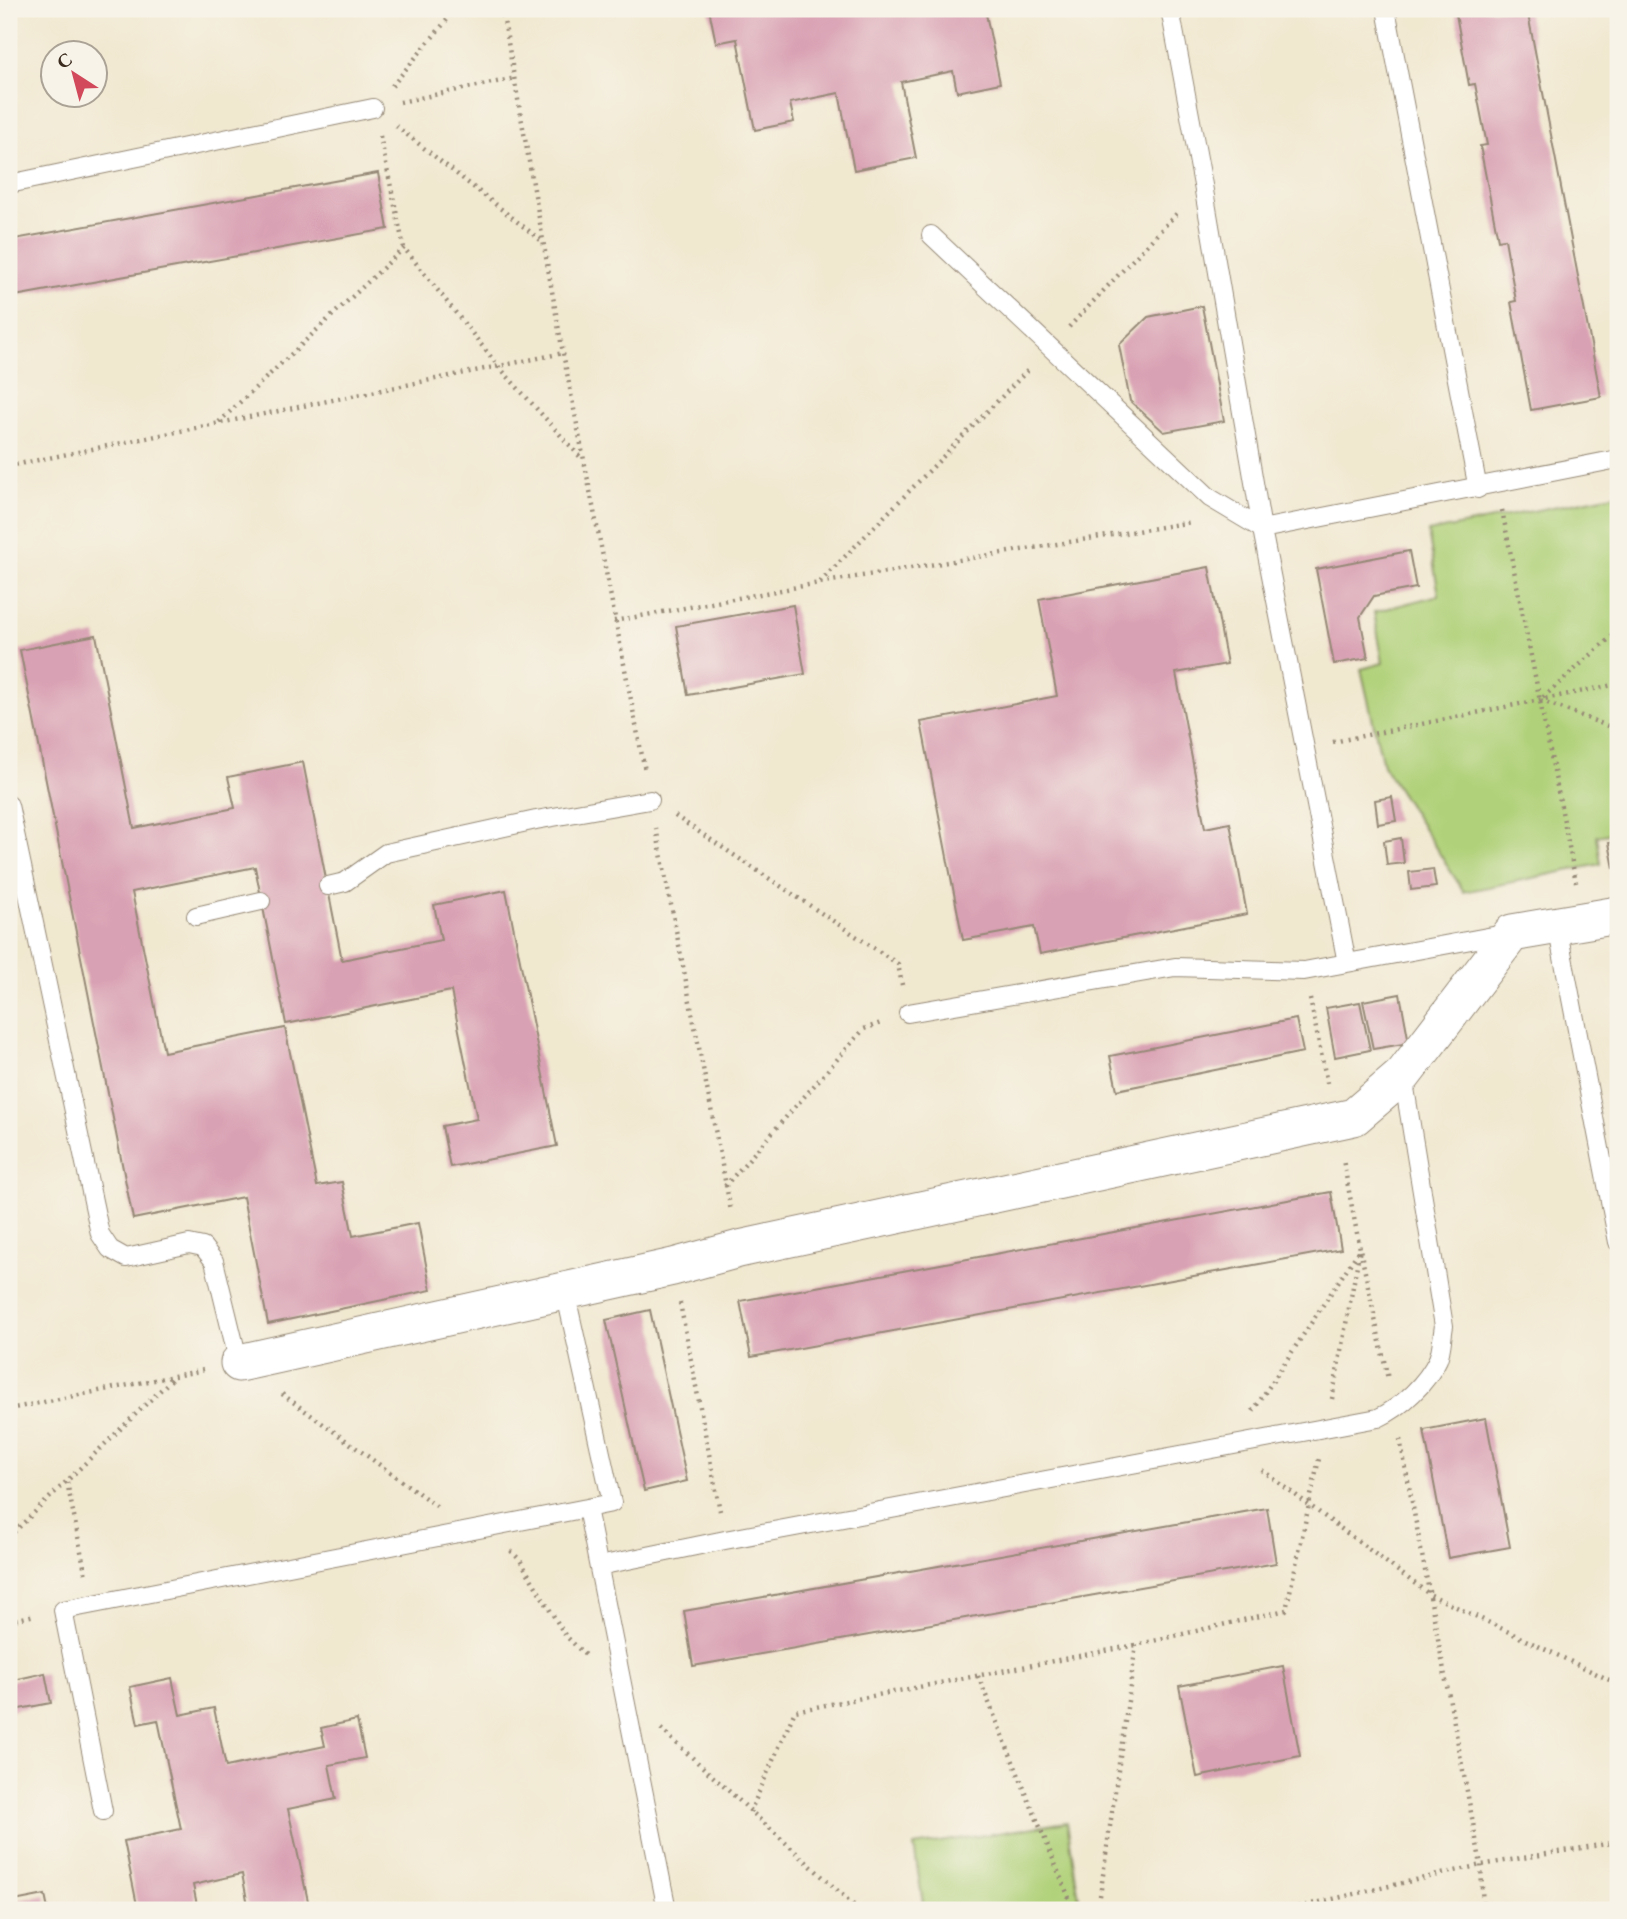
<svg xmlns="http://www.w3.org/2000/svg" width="1627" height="1919" font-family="'EB Garamond',serif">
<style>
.green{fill:#b0d179;stroke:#767e4c;stroke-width:2}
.building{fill:#d9a1b4}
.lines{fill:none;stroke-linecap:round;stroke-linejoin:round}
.lane-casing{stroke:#968977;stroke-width:20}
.street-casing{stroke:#968977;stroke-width:39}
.path{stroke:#968977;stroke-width:4.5;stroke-dasharray:2 5;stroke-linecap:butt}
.lane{stroke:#fff;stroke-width:18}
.street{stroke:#fff;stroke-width:37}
</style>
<rect width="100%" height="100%" fill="#f7f3e8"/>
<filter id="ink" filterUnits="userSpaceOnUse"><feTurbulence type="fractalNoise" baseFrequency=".0143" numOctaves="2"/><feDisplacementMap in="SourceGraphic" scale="14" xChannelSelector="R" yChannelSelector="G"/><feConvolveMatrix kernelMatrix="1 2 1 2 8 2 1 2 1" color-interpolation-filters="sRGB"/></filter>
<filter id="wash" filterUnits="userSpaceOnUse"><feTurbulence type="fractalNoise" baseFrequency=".00686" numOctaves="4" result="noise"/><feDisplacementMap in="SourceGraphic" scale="28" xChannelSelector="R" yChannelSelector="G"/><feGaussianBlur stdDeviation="1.57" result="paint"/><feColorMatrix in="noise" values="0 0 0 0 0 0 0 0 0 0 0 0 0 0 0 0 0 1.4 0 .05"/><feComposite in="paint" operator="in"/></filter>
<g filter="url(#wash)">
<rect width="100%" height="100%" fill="#f1e8d0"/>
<path class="green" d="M1618,494V832L1597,836L1601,864L1464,892L1383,765L1361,669L1383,663L1374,612L1439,595L1428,532Z
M1067,1822L1081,1910H924L914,1846Z"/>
<g id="blocks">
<path class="building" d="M709,9H985L1000,83L957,92L953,71L901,82L916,158L854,170L839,93L790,103L794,122L755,130L737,39L716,43Z
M1455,9H1527L1601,397L1531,410L1511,302L1516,301L1505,239L1498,240L1480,146L1487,145L1475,84L1469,85Z
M378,173L388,229L9,297V240Z
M1202,306L1224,421L1164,432L1130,401L1119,345L1148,317Z
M1409,551L1416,588L1374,596L1360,617L1368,658L1334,664L1316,569Z
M1209,567L1227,664L1176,673L1205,828L1230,823L1247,914L1040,954L1034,927L963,940L921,722L1057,696L1039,599Z
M793,605L805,674L688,695L676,626Z
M96,635L134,828L235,808L228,777L303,762L342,960L441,940L434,905L506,890L557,1146L450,1167L442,1126L477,1119L451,991L286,1024L255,867L132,892L164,1052L285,1028L317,1186L342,1182L353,1236L418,1223L431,1290L268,1324L243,1197L133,1219L20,650Z
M1392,797L1396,821L1378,824L1375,800Z
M1401,838L1404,863L1387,865L1384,841Z
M1618,841V867L1614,868L1609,843Z
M1433,869L1436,887L1411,890L1409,872Z
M1400,994L1409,1043L1373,1049L1363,1001Z
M1360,1002L1370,1050L1335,1057L1326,1008Z
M1296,1019L1303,1052L1117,1090L1110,1056Z
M1331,1192L1341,1249L751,1357L740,1301Z
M650,1310L687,1481L644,1491L606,1320Z
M1486,1418L1510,1547L1448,1558L1424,1430Z
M1267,1508L1276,1563L693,1666L684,1611Z
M1283,1666L1300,1756L1197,1777L1179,1686Z
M45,1673L51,1703L9,1711V1681Z
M172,1678L180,1715L214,1708L226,1767L325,1746L321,1728L357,1720L365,1758L329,1765L336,1799L288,1809L310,1910H249L242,1874L193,1885L198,1910H138L124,1841L181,1829L158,1720L138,1724L130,1687Z
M45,1895L48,1910H9V1902Z"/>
</g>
</g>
<g filter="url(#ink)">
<use href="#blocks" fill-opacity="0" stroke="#968977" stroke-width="2"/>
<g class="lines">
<defs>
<path id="lane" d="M1170,9L1203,185L1262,529L1618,459
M1386,9L1478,489
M9,184L373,108
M931,235L1210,498L1262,529L1347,963
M9,805L100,1234L110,1249L126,1258L189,1244L203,1247L214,1261L239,1363
M328,886L345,882L386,853L536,820L650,800
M196,916L261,901
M1557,926L1618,1242
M908,1013L1175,967L1304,971L1509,933
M565,1291L612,1503L587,1508
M599,1566L725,1540L1378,1418C1402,1407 1427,1383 1438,1359C1442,1349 1442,1336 1444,1326L1403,1076
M103,1811L63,1610L587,1508L667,1910"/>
<path id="street" d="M239,1363L673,1267L739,1249L1354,1117L1403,1075L1512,933L1618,915"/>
</defs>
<use href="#lane" class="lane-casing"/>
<use href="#street" class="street-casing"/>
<path class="path" d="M502,9L563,353L645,771
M392,86L456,9
M400,102L516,78
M396,126L543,242
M380,136L404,248L499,367L582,459
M1069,327L1179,211
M219,422L404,248
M9,466L563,353
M1502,510L1576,882
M820,582L1029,369
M614,621L819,583L1192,522
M1618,631L1540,700L1618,730
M1333,742L1618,684
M675,816L898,964L902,985
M656,828L731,1211
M1310,999L1327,1083
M725,1186L864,1029L881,1023
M680,1303L720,1511
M282,1394L439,1508
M1332,1399L1360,1249L1343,1160
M9,1409L204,1370
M1253,1411L1360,1249L1388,1379
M1400,1439L1481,1865L1483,1910
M1262,1470L1429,1594L1618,1684
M67,1482L86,1576
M9,1537L174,1377
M511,1551L520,1560L565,1635L585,1655
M9,1621L35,1615
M978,1676L1074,1910
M661,1729L859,1910
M750,1812L795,1711L1136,1645
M1098,1910L1136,1645L1286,1610L1319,1459
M1285,1910L1481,1865L1618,1842"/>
<use href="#lane" class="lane"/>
<use href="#street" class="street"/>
</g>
</g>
<rect width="1627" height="1919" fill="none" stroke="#f7f3e8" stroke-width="35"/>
<g transform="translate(74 74) rotate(324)"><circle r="33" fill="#f7f3e8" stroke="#aca397" stroke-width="2"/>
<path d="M0-5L12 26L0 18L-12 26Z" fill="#d1495b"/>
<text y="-10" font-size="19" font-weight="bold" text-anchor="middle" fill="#3b2a1e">С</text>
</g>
</svg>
